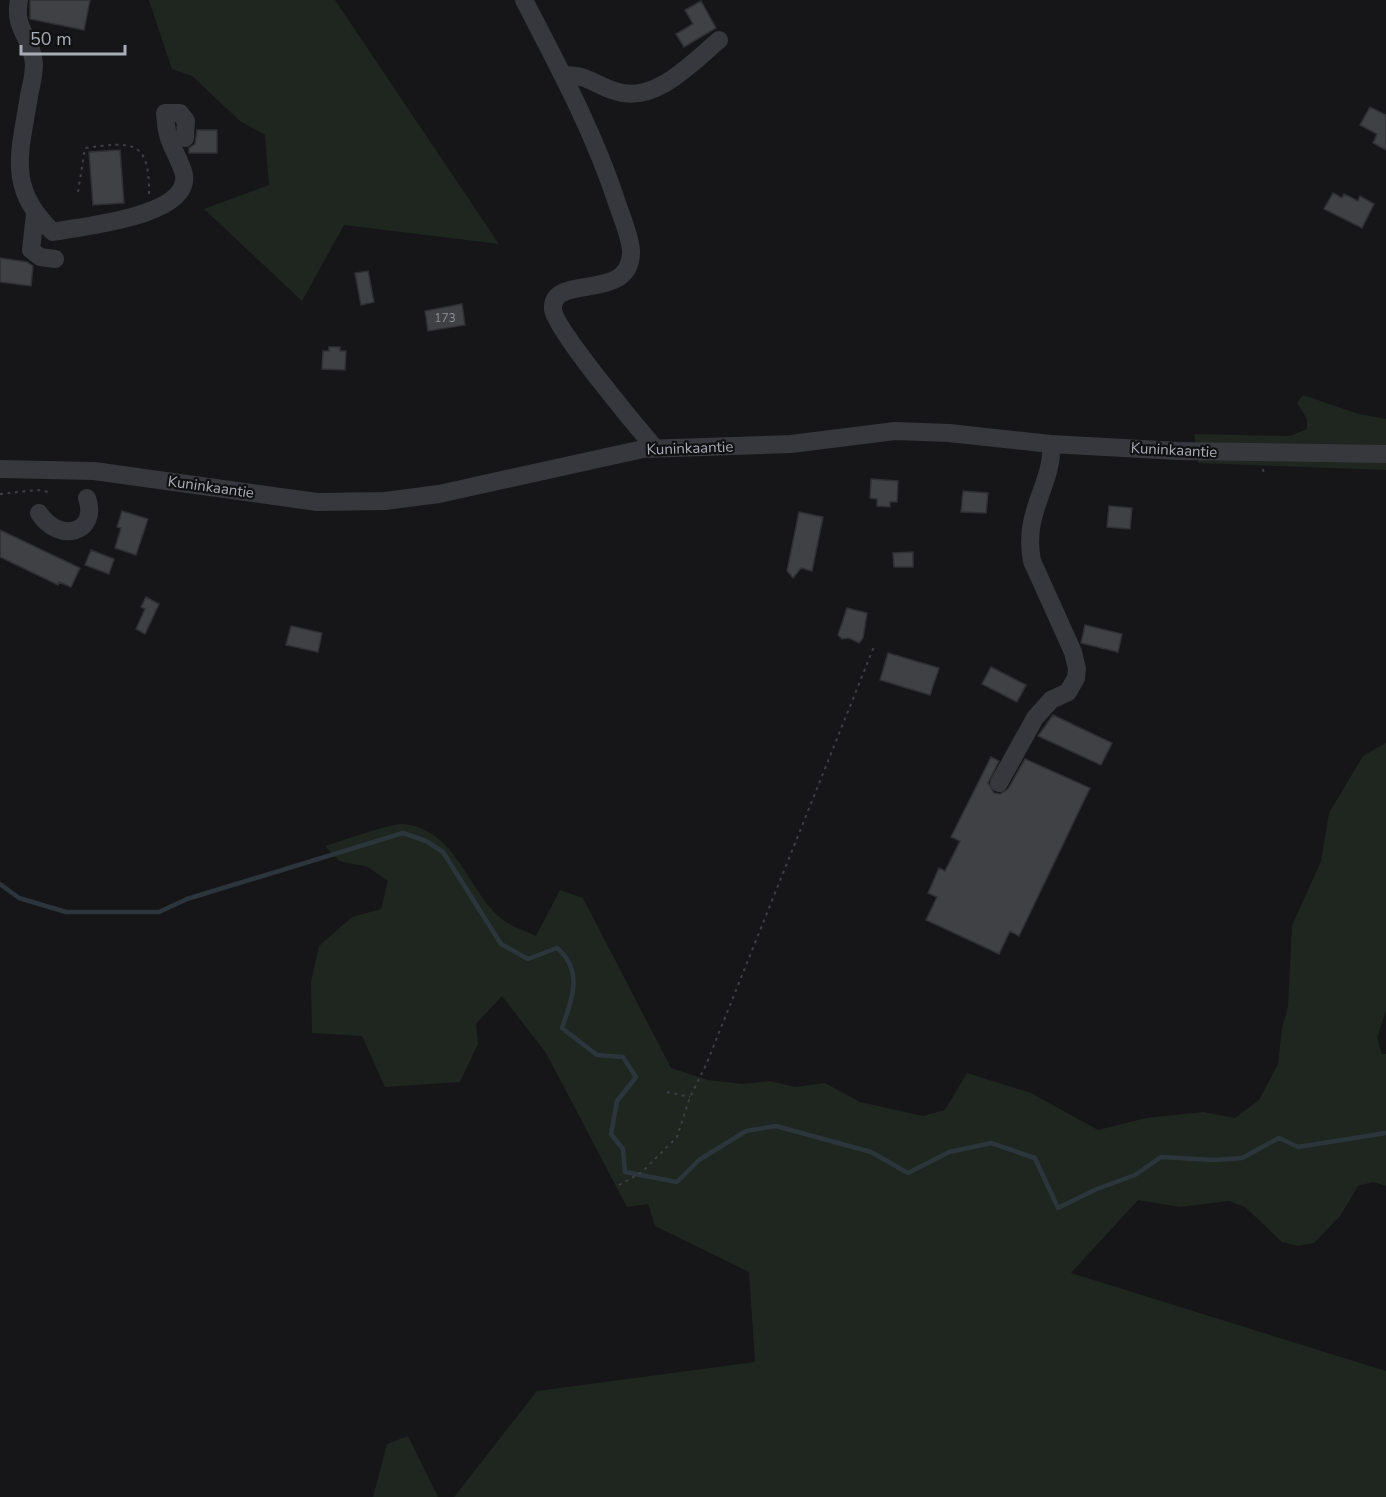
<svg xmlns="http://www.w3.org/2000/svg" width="1386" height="1497" font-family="'Nunito Sans',sans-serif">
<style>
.green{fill:#1e261f}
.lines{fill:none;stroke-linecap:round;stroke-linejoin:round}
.stream{stroke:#2c353c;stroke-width:4.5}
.building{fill:#404145;stroke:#303034;stroke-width:1.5}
.path{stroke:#3d3f44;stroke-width:2;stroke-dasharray:3 4.5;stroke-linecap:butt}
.minor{stroke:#37383d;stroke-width:18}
.labels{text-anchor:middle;stroke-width:4.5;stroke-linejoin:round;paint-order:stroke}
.number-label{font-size:12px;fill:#8e929b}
.street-label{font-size:15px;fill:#a8adb8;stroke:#111113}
</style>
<rect width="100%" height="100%" fill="#161618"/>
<path class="green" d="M149,0H335L499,244L344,225L302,301L204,209L269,185L265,135L240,121L192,76L172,69Z
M1303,395L1359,414L1386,419V470L1198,463L1194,434L1290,436L1307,429V419L1297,403Z
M1386,743V1010L1377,1038L1382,1054H1386V1186L1373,1182L1358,1186L1340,1216L1314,1243L1298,1246L1282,1242L1245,1207L1229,1201L1179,1207L1138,1200L1071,1273L1386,1371V1497H454L537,1391L755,1362L749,1272L655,1226L648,1204L627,1207L546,1053L502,996L476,1024L478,1044L460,1082L385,1087L362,1036L312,1033L311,982L319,946L352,917L381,909L388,881L368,867L339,861L325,846C340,842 394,822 405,824C461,833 467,895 506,922C515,928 526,931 536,936L560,890L583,898L671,1068L708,1080L743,1084L770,1081L795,1087L825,1083L860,1102L923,1116L945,1110L967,1073L1031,1093L1098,1130L1146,1118L1203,1112L1235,1118L1259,1100L1278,1064L1282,1028L1288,1007L1292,926L1321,861L1329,813L1363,756Z
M408,1436L438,1497H373L387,1444Z"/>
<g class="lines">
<path class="stream" d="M0,884L19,898L66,912H159L187,899L403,833L426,841L443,852L501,944L528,959L557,948C584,971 572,998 562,1028L597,1055L623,1057L636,1077L617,1101L611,1134L623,1149L625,1172L677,1182L699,1160L746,1131L776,1126L871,1152L908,1173L949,1152L991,1143L1035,1158L1058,1208L1097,1189L1135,1175L1161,1157L1214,1160L1242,1158L1279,1138L1298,1147L1386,1133"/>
</g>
<path class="building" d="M30,0H90L84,30L30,19Z
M701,1L716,28L684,47L676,34L693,24L685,10Z
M1370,107L1386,115V150L1373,143L1377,134L1360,125Z
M197,130H217V153H189V148L195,144Z
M120,150L124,203L93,205L89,152Z
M1333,193L1342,198L1344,194L1358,201L1360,196L1374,204L1362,228L1324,209Z
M0,258L27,262L33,266L31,286L0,282Z
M368,271L374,302L361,305L355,273Z
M462,304L465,325L428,331L425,311Z
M329,347H340V351H346L345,370L322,369L323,351H329Z
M871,479L898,481L897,502H890V507L877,506V499L870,498Z
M963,491L988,493L986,513L961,512Z
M1109,506L1132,508L1130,529L1107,527Z
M122,511L148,519L136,555L115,548L121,528L117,527Z
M799,512L823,517L812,571L801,568L793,578L787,571Z
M0,530L80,568L71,587L59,582L58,585L0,557Z
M91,550L114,559L109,574L85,565Z
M913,552V567H894L893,553Z
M146,597L159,604L145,634L136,629L145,609L141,607Z
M847,608L867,613L863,638L859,643L849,638L842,639L838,635Z
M1085,625L1122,634L1118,652L1081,643Z
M291,626L322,633L318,652L286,645Z
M888,653L939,668L930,695L880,680Z
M991,667L1026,685L1017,702L982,684Z
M1053,715L1112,743L1101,765L1038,736Z
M991,757L999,761L988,783L994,793L1000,794L1008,789L1025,759L1090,788L1019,936L1010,931L999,954L926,920L937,897L928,893L939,868L945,871L960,841L951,837Z"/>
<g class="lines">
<path class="path" d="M78,192L85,148C131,142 150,138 149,195
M1263,469L1264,476
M0,494L37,490L50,492
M667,1092L690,1097
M619,1185L642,1172L677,1137L690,1097L706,1065L875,644"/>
<path class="minor" d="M19,0C13,30 32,36 34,64C34,75 31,86 29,96C20,154 6,187 53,232C81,226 190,217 184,175C182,164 174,152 170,141C166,133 166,122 165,113H180L186,121L185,138
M524,0C558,66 594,132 617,203C622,218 630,235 631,251C632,304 551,272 553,309C554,328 637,427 655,448
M563,75C588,75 593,84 615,91C654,105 692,63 719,40
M35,214L31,250L40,257L55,259
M0,469L94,471L317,502L385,501L439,494L643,449L791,444L895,431L949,433L1051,444L1178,451L1386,454
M39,513C59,544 99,533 87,498
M999,783L1035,718L1051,700L1068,692L1076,678L1077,669L1073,652L1032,561C1022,511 1054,484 1051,444"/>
</g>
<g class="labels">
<g class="number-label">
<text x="445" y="322">173</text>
</g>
<g class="street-label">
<text transform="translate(690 448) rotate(-2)" y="5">Kuninkaantie</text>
<text transform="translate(1174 450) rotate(3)" y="5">Kuninkaantie</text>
<text transform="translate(211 487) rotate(8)" y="5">Kuninkaantie</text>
</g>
</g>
<path d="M21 45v9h104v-9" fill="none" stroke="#a8adb8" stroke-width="3"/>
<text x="30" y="45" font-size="18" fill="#a8adb8" stroke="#111113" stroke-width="4.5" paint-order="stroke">50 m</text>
</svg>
